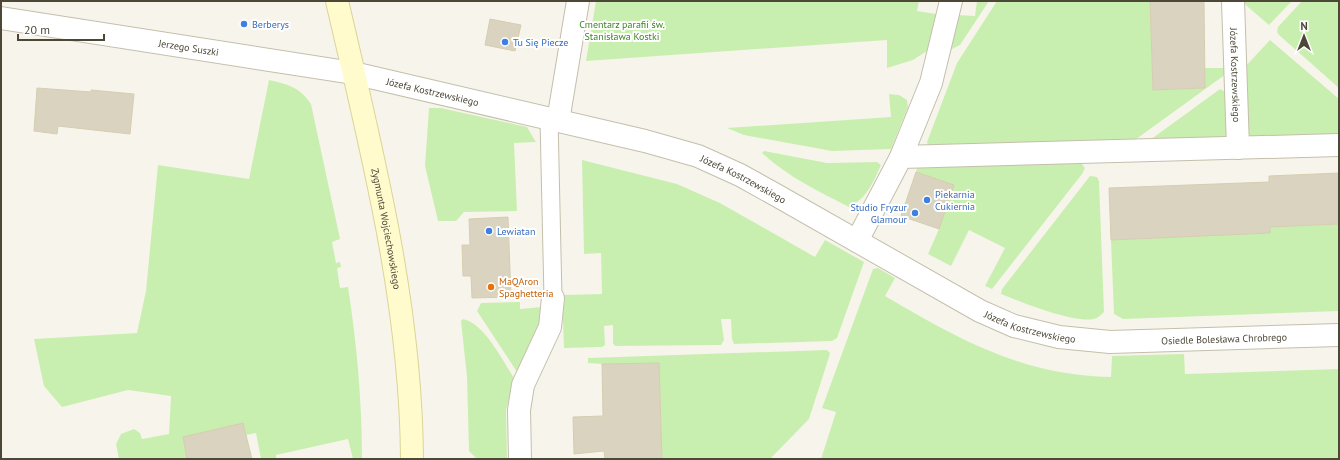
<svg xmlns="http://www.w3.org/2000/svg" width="1340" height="460" font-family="'PT Sans',sans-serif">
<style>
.green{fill:#c9efb0}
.building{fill:#dad3bf;stroke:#d6cdb1}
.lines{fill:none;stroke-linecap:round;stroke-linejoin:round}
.lane-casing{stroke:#c4bfac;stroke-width:19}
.street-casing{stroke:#c4bfac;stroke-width:24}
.secondary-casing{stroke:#dbd496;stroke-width:24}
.lane{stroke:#fff;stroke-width:17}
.street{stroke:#fff;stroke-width:22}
.secondary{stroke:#fffbcd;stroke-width:22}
.shop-dot{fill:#3f7fe0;stroke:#fff;stroke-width:1.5}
.food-dot{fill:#e8710a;stroke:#fff;stroke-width:1.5}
.labels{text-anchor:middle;stroke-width:4;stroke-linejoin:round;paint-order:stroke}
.shop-label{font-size:10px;fill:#366cbe;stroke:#fff;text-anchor:start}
.park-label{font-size:10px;fill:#398623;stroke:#fff}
.street-label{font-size:10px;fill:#4c4737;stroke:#fff}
.food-label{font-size:10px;fill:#c56008;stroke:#fff;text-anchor:start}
</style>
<rect width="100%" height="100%" fill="#f7f5eb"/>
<path class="green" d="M596,1H919L917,11L936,14L927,51L913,60L887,68V40L586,61Z
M977,1H989L960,45L950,50L957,15L975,16Z
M997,1H1150L1153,90L1204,88V68H1226V74L1128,145L929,148L927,142L957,63Z
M1241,1H1292L1269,25Z
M1302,1H1339V88L1279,35L1277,32L1278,27Z
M1270,40L1339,99V139L1253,141L1245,133L1243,69Z
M269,80C287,84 300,87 311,104L340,239L332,242L336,263L340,262L341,267L337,268L340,288L348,287C357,345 362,401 362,459H353L348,439L276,455V459H261L256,433L246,435L243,423L183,437L187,459H119L116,444L121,434L134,429L140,433L142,439L169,434L171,396L128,390L62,407L44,386L34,339L137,333L146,291L158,165L249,179Z
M1220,89L1228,93L1230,131L1221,143L1139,148Z
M889,94L899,95L907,100L908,107L891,149L832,151L744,135L727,128L891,117Z
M429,108H441L527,127L536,142L514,143L517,211L464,212L456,221H438L425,166Z
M764,151L827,163L877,162L881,165C873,183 867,198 849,207C818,191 788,177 762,153Z
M582,160L677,184L720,203L815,257L825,240L864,262L837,338L832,341L734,344L732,339L731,319H721L724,340L721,345L615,346L613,343V325L604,326L605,345L602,347L564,348L562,295L602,294L601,253L584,254Z
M1081,163L1085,168L1082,174L992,289L985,286L1005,248L969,230L951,266L928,254L939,229L954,185L916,172L918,165Z
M1090,176L1097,177L1099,181L1104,312C1101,315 1098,318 1094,319C1073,323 1021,302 1001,294L1002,289Z
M1339,224V311L1123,319L1114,314L1111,240L1270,233V227Z
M878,268L895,278L885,296C960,340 1022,375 1111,377L1112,356L1184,354L1185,374L1339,369V459H821L836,412L822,408L873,269Z
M520,302V309L542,307V317L517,372L477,311L481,303Z
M463,319C484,323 503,361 514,378L506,410L507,459H477L469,451L467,377L461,321Z
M827,350L830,353L829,357L809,419L770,459H662L659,363L602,364L588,363V358Z"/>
<path class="building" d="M1150,1H1204L1205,88L1153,90Z
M490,19L521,25L515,51L485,45Z
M37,88L91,92V90L134,94L130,134L58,126L57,134L34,131Z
M916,172L954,185L939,229L901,216Z
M1339,173V224L1270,227V233L1111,240L1109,188L1269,182V176Z
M508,217L511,297L472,298L471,276H463L462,245H470L469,219Z
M659,363L662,459H605L604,451L574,454L573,417L603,416L602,364Z
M243,423L252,459H187L183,437Z"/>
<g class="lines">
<defs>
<path id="lane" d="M549,119L553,298"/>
<g id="street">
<path id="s1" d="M1233,1L1238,148"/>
<path id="s2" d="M1,18L353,73L645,141L698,156L740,175L776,195L980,311L1014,326L1059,337L1110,342L1339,335"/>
<path d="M558,121L578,1"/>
<path d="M901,157L1339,145"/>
<path d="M857,241L901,157L931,83L951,1"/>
<path d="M520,459L519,410L523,385L550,327L553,298"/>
</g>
<g id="secondary">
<path id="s3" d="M337,1C372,152 411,303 412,459"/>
</g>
</defs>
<use href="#lane" class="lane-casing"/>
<use href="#street" class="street-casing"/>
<use href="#secondary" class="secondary-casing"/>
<use href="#lane" class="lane"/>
<use href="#street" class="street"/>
<use href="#secondary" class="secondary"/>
</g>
<g class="shop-dot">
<circle cx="244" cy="24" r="4"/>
<circle cx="505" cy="42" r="4"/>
<circle cx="927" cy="200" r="4"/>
<circle cx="915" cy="213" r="4"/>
<circle cx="489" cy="231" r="4"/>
</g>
<circle class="food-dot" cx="491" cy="287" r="4"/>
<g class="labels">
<g class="shop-label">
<text x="252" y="28">Berberys</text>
<text x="513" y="46">Tu Się Piecze</text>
<text x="935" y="198">Piekarnia<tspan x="935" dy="12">Cukiernia</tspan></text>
<text x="907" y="211" text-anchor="end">Studio Fryzur<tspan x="907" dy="12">Glamour</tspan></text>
<text x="497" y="235">Lewiatan</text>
</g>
<g class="park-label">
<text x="622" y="28">Cmentarz parafii św.<tspan x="622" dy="12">Stanisława Kostki</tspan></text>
</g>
<g class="street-label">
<text dy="4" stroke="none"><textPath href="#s2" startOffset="190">Jerzego Suszki</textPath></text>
<text dy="4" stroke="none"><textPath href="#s1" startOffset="74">Józefa Kostrzewskiego</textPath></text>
<text dy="4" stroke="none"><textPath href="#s2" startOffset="438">Józefa Kostrzewskiego</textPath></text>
<text dy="4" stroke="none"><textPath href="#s2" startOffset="762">Józefa Kostrzewskiego</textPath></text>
<text dy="4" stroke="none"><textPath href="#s3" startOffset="233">Zygmunta Wojciechowskiego</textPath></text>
<text dy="4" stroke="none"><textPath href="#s2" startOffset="1086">Józefa Kostrzewskiego</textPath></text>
<text dy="4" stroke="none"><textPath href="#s2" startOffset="1282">Osiedle Bolesława Chrobrego</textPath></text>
</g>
<g class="food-label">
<text x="499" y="285">MaQAron<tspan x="499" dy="12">Spaghetteria</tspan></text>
</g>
</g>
<rect width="1340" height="460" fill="none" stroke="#4c4737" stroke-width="4"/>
<g transform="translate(1304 36)" stroke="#ffffff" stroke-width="3" paint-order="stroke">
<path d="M0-3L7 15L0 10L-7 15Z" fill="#4c4737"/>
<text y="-6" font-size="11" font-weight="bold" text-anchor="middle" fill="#4c4737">N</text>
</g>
<path d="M18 34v6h86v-6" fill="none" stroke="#4c4737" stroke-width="2"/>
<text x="24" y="34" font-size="12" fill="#4c4737" stroke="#ffffff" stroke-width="3" paint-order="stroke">20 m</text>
</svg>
